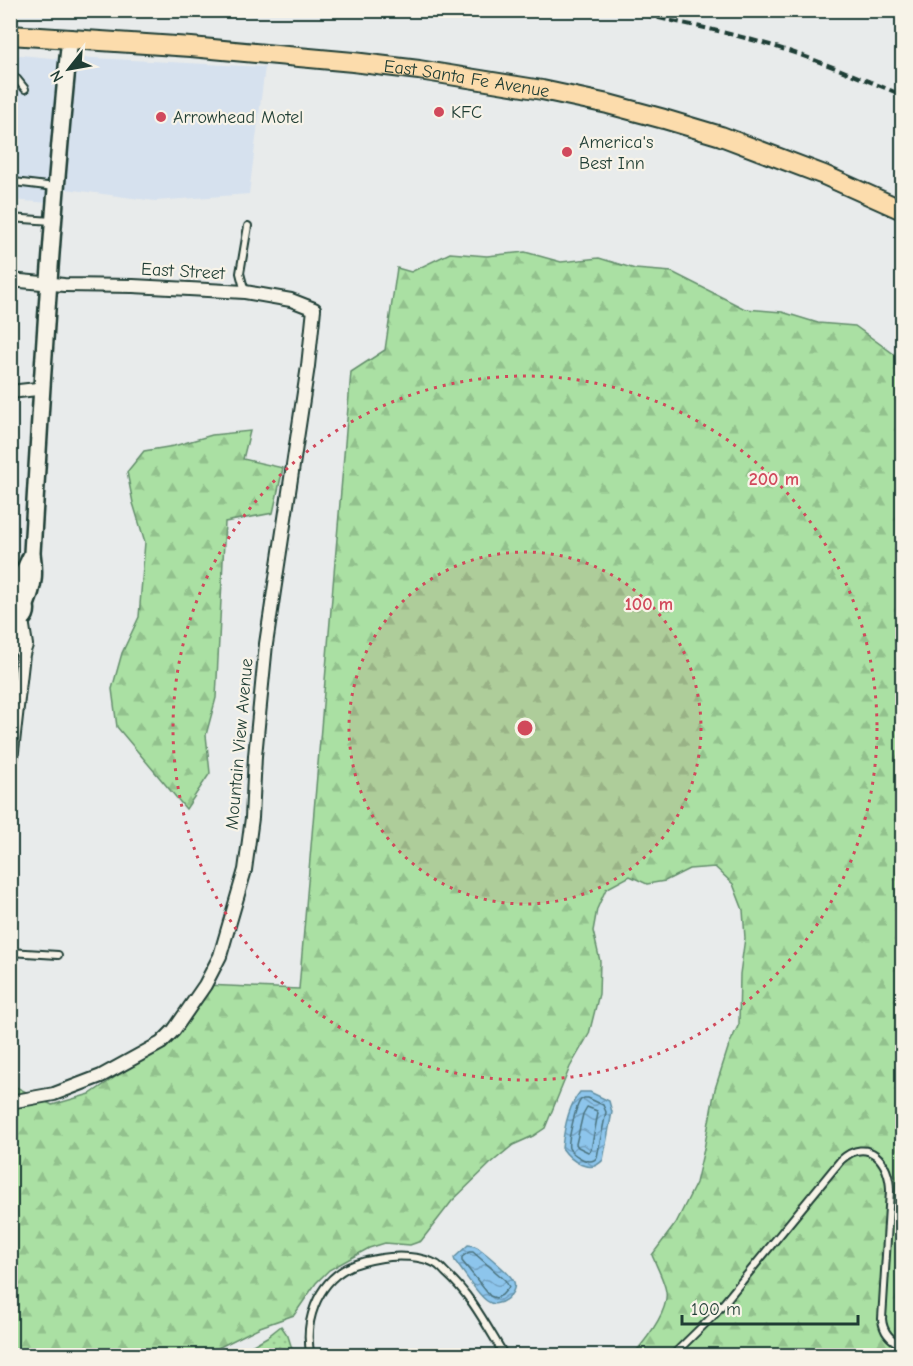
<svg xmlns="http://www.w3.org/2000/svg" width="913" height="1366" font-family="'Comic Neue',sans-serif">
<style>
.built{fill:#d6e1ee}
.green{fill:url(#green-dots);stroke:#648e6c;stroke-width:1.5}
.forest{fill:url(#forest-firs);stroke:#648e6c;stroke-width:1.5}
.water{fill:url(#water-waves);stroke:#618fa2;stroke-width:1.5}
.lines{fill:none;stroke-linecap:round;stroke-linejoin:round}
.shore{stroke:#4b737e;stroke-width:1.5}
.service-casing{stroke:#1f3d34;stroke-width:10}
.minor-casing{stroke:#1f3d34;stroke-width:16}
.tertiary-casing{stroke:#1f3d34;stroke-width:20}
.primary-casing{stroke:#1f3d34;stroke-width:22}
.service{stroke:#f7f3e8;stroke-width:6}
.minor{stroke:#f7f3e8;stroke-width:12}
.tertiary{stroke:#f7f3e8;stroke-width:15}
.primary{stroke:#fcdcac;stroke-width:18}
.rail{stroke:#1f3d34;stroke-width:4;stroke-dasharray:9 4.5;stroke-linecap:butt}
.ring{fill:none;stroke:#d1495b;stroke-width:3;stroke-dasharray:3 6}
.poi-dot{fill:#d1495b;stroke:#f7f3e8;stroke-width:2}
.labels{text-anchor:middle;stroke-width:4.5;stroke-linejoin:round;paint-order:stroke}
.street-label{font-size:18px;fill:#1f3d34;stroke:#f7f3e8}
.poi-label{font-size:18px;fill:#1f3d34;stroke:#f7f3e8;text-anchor:start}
.centre{fill:#d1495b;stroke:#f7f3e8;stroke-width:3}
.ring-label{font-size:18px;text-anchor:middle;font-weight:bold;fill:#d1495b;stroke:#f7f3e8;stroke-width:4.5;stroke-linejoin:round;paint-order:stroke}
</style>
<defs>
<pattern id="green-dots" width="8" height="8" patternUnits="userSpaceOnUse" patternTransform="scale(1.5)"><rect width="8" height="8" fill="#aae0a3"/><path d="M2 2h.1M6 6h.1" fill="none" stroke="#92c18d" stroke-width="1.8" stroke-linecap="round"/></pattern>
<pattern id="forest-firs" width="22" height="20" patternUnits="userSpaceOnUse" patternTransform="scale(1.5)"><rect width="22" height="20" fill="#aae0a3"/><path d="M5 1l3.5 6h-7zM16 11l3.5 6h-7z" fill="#92c18d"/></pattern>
<pattern id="water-waves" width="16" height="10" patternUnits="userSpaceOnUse" patternTransform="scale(1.5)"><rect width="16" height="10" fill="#8dc5ec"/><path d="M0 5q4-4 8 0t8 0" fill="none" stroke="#73a1c0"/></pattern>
</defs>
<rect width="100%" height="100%" fill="#e8ebeb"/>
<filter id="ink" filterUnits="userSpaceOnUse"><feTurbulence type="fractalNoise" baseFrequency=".0167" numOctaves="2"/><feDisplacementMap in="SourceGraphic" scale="12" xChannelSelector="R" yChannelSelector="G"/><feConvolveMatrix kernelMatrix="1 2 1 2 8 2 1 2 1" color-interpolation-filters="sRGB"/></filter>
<g filter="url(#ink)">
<path class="built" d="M10,54L62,59L50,203L11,200Z
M75,57L265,67L249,194L155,201L66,189Z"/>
<path class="green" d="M281,1326L288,1336L294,1355H235L267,1337Z"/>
<path class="forest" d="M525,252L561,262L599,258L635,269L672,272L745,309L782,312L818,323L855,326L902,360V1355H633C645,1341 669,1311 666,1292C665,1282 656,1265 652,1255L676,1223L696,1183L704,1149L715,1089L729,1045L739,1024L740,974L745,938L743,910L733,884L715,867L689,869L665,881L647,884L630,876L606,889L597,909L593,931L600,961L599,994L589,1034L570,1067L545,1128L533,1136L513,1145L490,1164L452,1201L421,1241L410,1245L385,1243L369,1248L329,1270L316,1283L294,1315L260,1327L204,1355H11L10,1081L16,1087L52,1105L90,1094L130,1067L205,985L299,989L351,372L385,350L397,268L411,272L450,253L487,256Z
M250,431L243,459L283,468L273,513L225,522L216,698L206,735L210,773L186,809L117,727L112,689L122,653L139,617L145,542L133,503L127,472L144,451L174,446L212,435Z"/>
<path class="water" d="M580,1092H590L609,1101L612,1112L603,1160C590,1175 571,1161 562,1148C564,1129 568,1106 580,1092Z
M468,1245C473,1246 473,1245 477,1247C484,1252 512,1275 514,1282C518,1294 498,1310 487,1301C477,1294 463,1271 455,1261L454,1258Z"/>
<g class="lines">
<path class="shore" d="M584,1098H588L603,1105L606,1112L597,1157C596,1158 595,1160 594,1160C587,1164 572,1154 569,1148C567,1142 576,1106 580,1101C581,1099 583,1099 584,1098Z
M587,1107L597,1111L598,1113L591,1150L588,1152L578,1147L576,1144L583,1114Z
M469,1252H473L505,1280L509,1287L502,1295L496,1298L490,1296L462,1261V1257Z"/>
<defs>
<path id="service" d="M10,77L17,79L25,89
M14,182L55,187
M10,218L52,221
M245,292L240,273L248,226
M10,952L58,955
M311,1356C303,1323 317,1284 347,1268C358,1262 370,1260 382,1258C397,1255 422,1256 436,1264C440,1266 443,1270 446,1273C472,1296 487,1327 505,1356
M672,1356L715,1314L841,1160C868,1136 890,1161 890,1191L882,1319C883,1332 890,1340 902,1345"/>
<path id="minor" d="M10,280L64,285L133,286L245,292L291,300L314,309L308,366L266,644L255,756L252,818L245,870L220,956L205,985L174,1030L161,1043L101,1076L54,1094L10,1102
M10,392L37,389
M10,628L17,645L23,654
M10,769L23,654L26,645L22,620"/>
<path id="tertiary" d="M10,594L17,586L31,556
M10,596C32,596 32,623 10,623
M26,605C34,585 35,574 32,553C42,381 52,209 70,38"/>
<g id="primary">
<path id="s1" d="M10,35L191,47L353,62L419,70L542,90L608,104L664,119L721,136L824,175L902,210"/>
</g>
</defs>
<use href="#service" class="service-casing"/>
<use href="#minor" class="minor-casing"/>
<use href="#tertiary" class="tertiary-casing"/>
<use href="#primary" class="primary-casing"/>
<use href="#service" class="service"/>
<use href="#minor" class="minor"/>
<use href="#tertiary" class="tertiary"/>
<use href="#primary" class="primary"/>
<path class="rail" d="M618,10C669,20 720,30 770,45C815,59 859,77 902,95"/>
</g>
</g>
<circle cx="525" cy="728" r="176" fill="#d1495b" fill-opacity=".12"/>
<g class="ring">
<circle cx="525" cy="728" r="176"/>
<circle cx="525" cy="728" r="352"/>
</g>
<g class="poi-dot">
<circle cx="439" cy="112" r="6"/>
<circle cx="161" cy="117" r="6"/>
<circle cx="567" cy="152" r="6"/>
</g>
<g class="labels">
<g class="street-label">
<text dy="6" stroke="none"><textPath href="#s1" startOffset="459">East Santa Fe Avenue</textPath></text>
<text transform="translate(183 271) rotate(3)" y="6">East Street</text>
<text transform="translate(239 744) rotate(-85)" y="6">Mountain View Avenue</text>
</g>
<g class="poi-label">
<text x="451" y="118">KFC</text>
<text x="173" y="123">Arrowhead Motel</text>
<text x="579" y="148">America's<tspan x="579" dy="21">Best Inn</tspan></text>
</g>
</g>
<circle cx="525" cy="728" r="9" class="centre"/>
<g class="ring-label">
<text x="774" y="485">200 m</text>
<text x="649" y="610">100 m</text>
</g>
<rect width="913" height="1366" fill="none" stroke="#f7f3e8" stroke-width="36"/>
<rect x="18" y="18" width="877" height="1330" fill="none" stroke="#1f3d34" stroke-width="2" filter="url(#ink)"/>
<g transform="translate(69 69) rotate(239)" stroke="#f7f3e8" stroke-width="4.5" paint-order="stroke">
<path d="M0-4.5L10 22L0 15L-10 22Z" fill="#1f3d34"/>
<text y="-9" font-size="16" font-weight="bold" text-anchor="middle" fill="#1f3d34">N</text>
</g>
<path d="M682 1315v9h176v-9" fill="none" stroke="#1f3d34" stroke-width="3"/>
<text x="691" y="1315" font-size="18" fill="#1f3d34" stroke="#f7f3e8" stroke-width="4.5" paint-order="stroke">100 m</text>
</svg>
